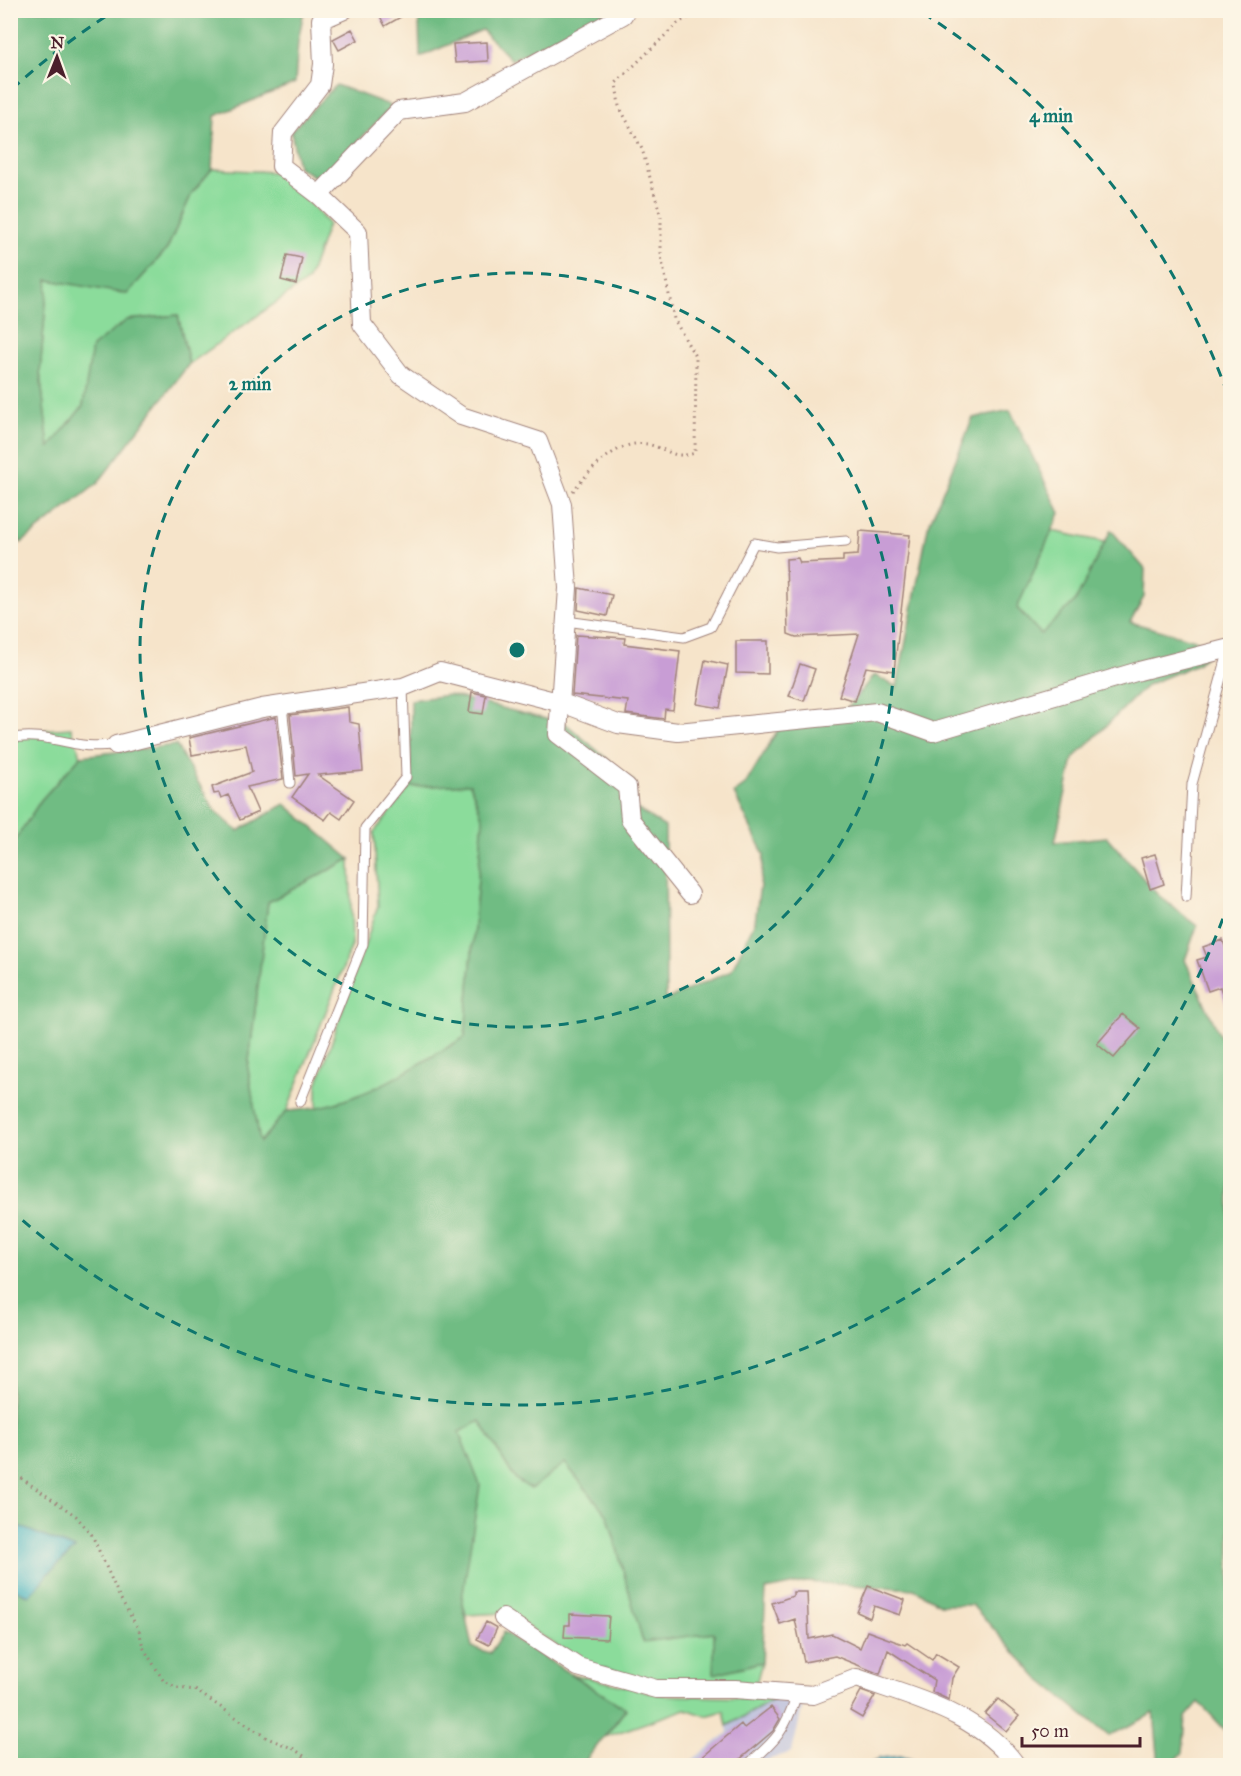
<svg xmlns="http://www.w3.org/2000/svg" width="1241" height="1776" font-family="'IM FELL Great Primer',serif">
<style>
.industrial{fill:#bfc2dd}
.green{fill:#8bdc9b;stroke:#6a7e63;stroke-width:1.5}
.forest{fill:#70bc83;stroke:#5d6e57;stroke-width:1.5}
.water{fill:#46b4c0;stroke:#486a76;stroke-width:1.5}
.building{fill:#c89dd5}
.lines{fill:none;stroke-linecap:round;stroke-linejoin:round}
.service-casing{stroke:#a0827a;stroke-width:11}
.minor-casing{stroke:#a0827a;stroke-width:20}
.path{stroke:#a0827a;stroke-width:3;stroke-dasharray:1.5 4.5;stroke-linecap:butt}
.service{stroke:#fff;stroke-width:9}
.minor{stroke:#fff;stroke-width:18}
.ring{fill:none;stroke:#0f766e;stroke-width:3;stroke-dasharray:10 8}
.centre{fill:#0f766e;stroke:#fcf5e5;stroke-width:3}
.ring-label{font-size:18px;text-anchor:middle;font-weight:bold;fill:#0f766e;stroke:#fcf5e5;stroke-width:4.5;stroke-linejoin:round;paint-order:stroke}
</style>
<rect width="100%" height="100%" fill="#fcf5e5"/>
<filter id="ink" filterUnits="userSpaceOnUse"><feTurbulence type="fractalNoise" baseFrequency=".0167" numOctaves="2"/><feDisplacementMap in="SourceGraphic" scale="12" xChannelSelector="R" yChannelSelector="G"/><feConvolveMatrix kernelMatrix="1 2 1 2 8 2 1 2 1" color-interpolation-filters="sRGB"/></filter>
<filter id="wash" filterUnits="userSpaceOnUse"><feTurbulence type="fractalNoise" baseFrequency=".008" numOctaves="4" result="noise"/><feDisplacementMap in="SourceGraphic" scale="24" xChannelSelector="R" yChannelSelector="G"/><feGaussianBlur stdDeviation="1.35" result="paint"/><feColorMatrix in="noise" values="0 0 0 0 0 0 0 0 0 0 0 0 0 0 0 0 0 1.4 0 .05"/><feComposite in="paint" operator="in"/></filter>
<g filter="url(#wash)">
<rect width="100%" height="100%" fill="#f6e4ca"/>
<path class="industrial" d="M775,1699L803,1705L792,1752L764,1761L758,1765L684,1766L728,1733L727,1726Z"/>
<path class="green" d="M212,169L275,172L312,205L328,224L308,280L189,364L178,315L127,320L93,347L83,406L49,448L40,372L48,279L127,294L167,249L192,193Z
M1052,531L1105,542L1076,600L1041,635L1017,608Z
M71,728L81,756L41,800L11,848V732Z
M470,784L483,819L465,1037L383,1086L317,1110V1085L378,906L374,832L410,787Z
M350,859L352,945L287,1111L259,1143L248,1069L268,902Z
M480,1421L515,1479L565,1463L608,1516L643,1641L715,1633V1673L762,1662L756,1684L655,1682L582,1662L506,1613L466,1615L462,1599L459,1432Z
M571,1674L664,1695L775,1699L727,1726L724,1711L706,1716L686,1709L605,1737L626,1709Z"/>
<path class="forest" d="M11,10L304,11L298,41L295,83L215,116L212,169L192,193L167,249L127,294L48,280L40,372L49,448L83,406L92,347L127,320L178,315L189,364L97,484L21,543L10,521Z
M432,10H609V11L511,60L482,30L420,57L419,19Z
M336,85L392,106L321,180L298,167L291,131Z
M1010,410L1060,513L1017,608L1041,634L1076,600L1111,530L1145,569L1144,597L1130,622L1199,641L1223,638L1197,664L1147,685L1073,759L1055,842L1107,837L1157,894L1197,926L1185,960L1230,1058V1675L1226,1678C1234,1693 1233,1714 1225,1730L1199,1702L1186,1717L1183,1753L1170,1765H1159L1154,1713L1109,1736L1038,1678L972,1605H942L914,1589L805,1582L766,1590L762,1662L714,1674V1633L643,1642L608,1516L565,1463L531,1489L515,1479L480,1421L459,1432L480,1485L462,1599L472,1647L490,1653L504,1632L626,1709L582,1765H11L10,848L41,800L81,756L176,745L215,811L238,831L285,804L350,859L268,902L248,1069L260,1142L287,1111C355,1108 408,1071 465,1037L483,819L470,784L410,787L411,700L449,695L566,724L634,782L635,808L665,827L666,1000L731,971L755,922L764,855L734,793L745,785L779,728L847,708L874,675L897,687L928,527L973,418Z"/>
<path class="water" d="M11,1523L75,1549L51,1571L29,1596L11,1587Z
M902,1756L926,1765H868L880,1758Z"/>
<g id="blocks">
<path class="building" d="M386,10H413L385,26L379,14Z
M352,29L358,40L339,50L333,39Z
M487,42L488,61L455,63L453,44Z
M287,255L302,258L296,284L281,280Z
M860,531L910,535L894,671L866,667L855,701L839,696L859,634L796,637L788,634L786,559L798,558L800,563L843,561V556L858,555Z
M579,588L612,595L607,616L578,610Z
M576,635L625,638L624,644L680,651L673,710L665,709L664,719L626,714L628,701L572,695Z
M736,641H768V674L736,673Z
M705,660L728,665L720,708L697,704Z
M800,664L815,669L804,701L789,696Z
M472,692L486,695L483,714L469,712Z
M348,707L349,722L359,724L363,771L318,775L354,800L341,819L331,812L325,820L292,797L308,774L296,776L290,715Z
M276,717L283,779L247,787L258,812L240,820L228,795L221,798L219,793L214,794L212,787L252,772L246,745L192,755L189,738Z
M1155,854L1164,884L1150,889L1141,858Z
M1223,940L1230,963V1010H1228L1220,987L1208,991L1197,960L1207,957L1203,947Z
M1123,1014L1140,1028L1114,1058L1097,1044Z
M868,1586L905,1600L900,1615L874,1606L870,1618L857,1612Z
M793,1592H807L809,1639L832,1634L860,1648L867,1631L905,1645L907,1643L932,1660L936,1653L959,1667L952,1678L949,1700L932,1692L934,1680L888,1650L880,1674L835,1656L804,1662L795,1619L780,1624L772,1603L793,1596Z
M570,1614L609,1616L607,1639L564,1637L565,1625H570Z
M486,1622L497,1628L489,1645L477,1639Z
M861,1691L875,1696L862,1718L850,1711Z
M998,1699L1019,1716L1006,1731L985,1714Z
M771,1707L780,1719L773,1731L732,1766H692L741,1724L744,1728Z"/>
</g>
</g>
<g filter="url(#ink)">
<use href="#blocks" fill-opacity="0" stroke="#a0827a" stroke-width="1.5"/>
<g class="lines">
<defs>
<path id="service" d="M566,621L684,637L711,627L754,543L777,547L846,541
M282,705L290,783
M10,739C35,733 58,741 82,745C93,747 105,745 116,745
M1186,897L1192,784L1229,649
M300,1102L363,944L365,828L406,777L403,687
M746,1766C776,1741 785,1731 797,1694"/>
<path id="minor" d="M626,10L623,15L465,102L399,111L319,195L358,232L362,324L401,375L461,416L538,441L562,504L568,588L558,734L627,787L630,819L690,894
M319,195L281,166L283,133L320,85L323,64L321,20L344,10
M116,745L262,708L403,687L440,672L562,703L618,724L678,732L877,712L933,732L1139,671L1230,648
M503,1618L578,1667L656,1689H735L813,1695L857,1678C916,1699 979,1713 1017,1766"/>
</defs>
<use href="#service" class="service-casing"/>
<use href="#minor" class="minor-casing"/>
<path class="path" d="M573,491C590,470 620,436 651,445C671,451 673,459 695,453L696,358L674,319L661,256V217L642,149L619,106L616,83L679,22L705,10
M10,1474L21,1478L76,1516L92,1535L119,1596L139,1630L143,1647L163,1680L177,1688L195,1690L267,1738L294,1749L311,1761L313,1766"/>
<use href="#service" class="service"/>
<use href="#minor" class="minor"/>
</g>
</g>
<g class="ring">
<circle cx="517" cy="650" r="377"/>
<path d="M1229 902A755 755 0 0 1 12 1211M12 89A755 755 0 0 1 111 13M923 13A755 755 0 0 1 1229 398"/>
</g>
<circle cx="517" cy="650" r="9" class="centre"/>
<g class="ring-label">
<text x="1051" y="122">4 min</text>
<text x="250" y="390">2 min</text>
</g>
<rect width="1241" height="1776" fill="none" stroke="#fcf5e5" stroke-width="36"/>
<g transform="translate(57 57) rotate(1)" stroke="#fcf5e5" stroke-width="4.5" paint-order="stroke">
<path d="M0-4.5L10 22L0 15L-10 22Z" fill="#4a1f2b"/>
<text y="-9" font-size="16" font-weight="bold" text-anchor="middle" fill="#4a1f2b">N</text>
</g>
<path d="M1022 1737v9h118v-9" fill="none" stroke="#4a1f2b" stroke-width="3"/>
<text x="1031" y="1737" font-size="18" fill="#4a1f2b" stroke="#fcf5e5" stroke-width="4.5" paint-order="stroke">50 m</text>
</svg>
